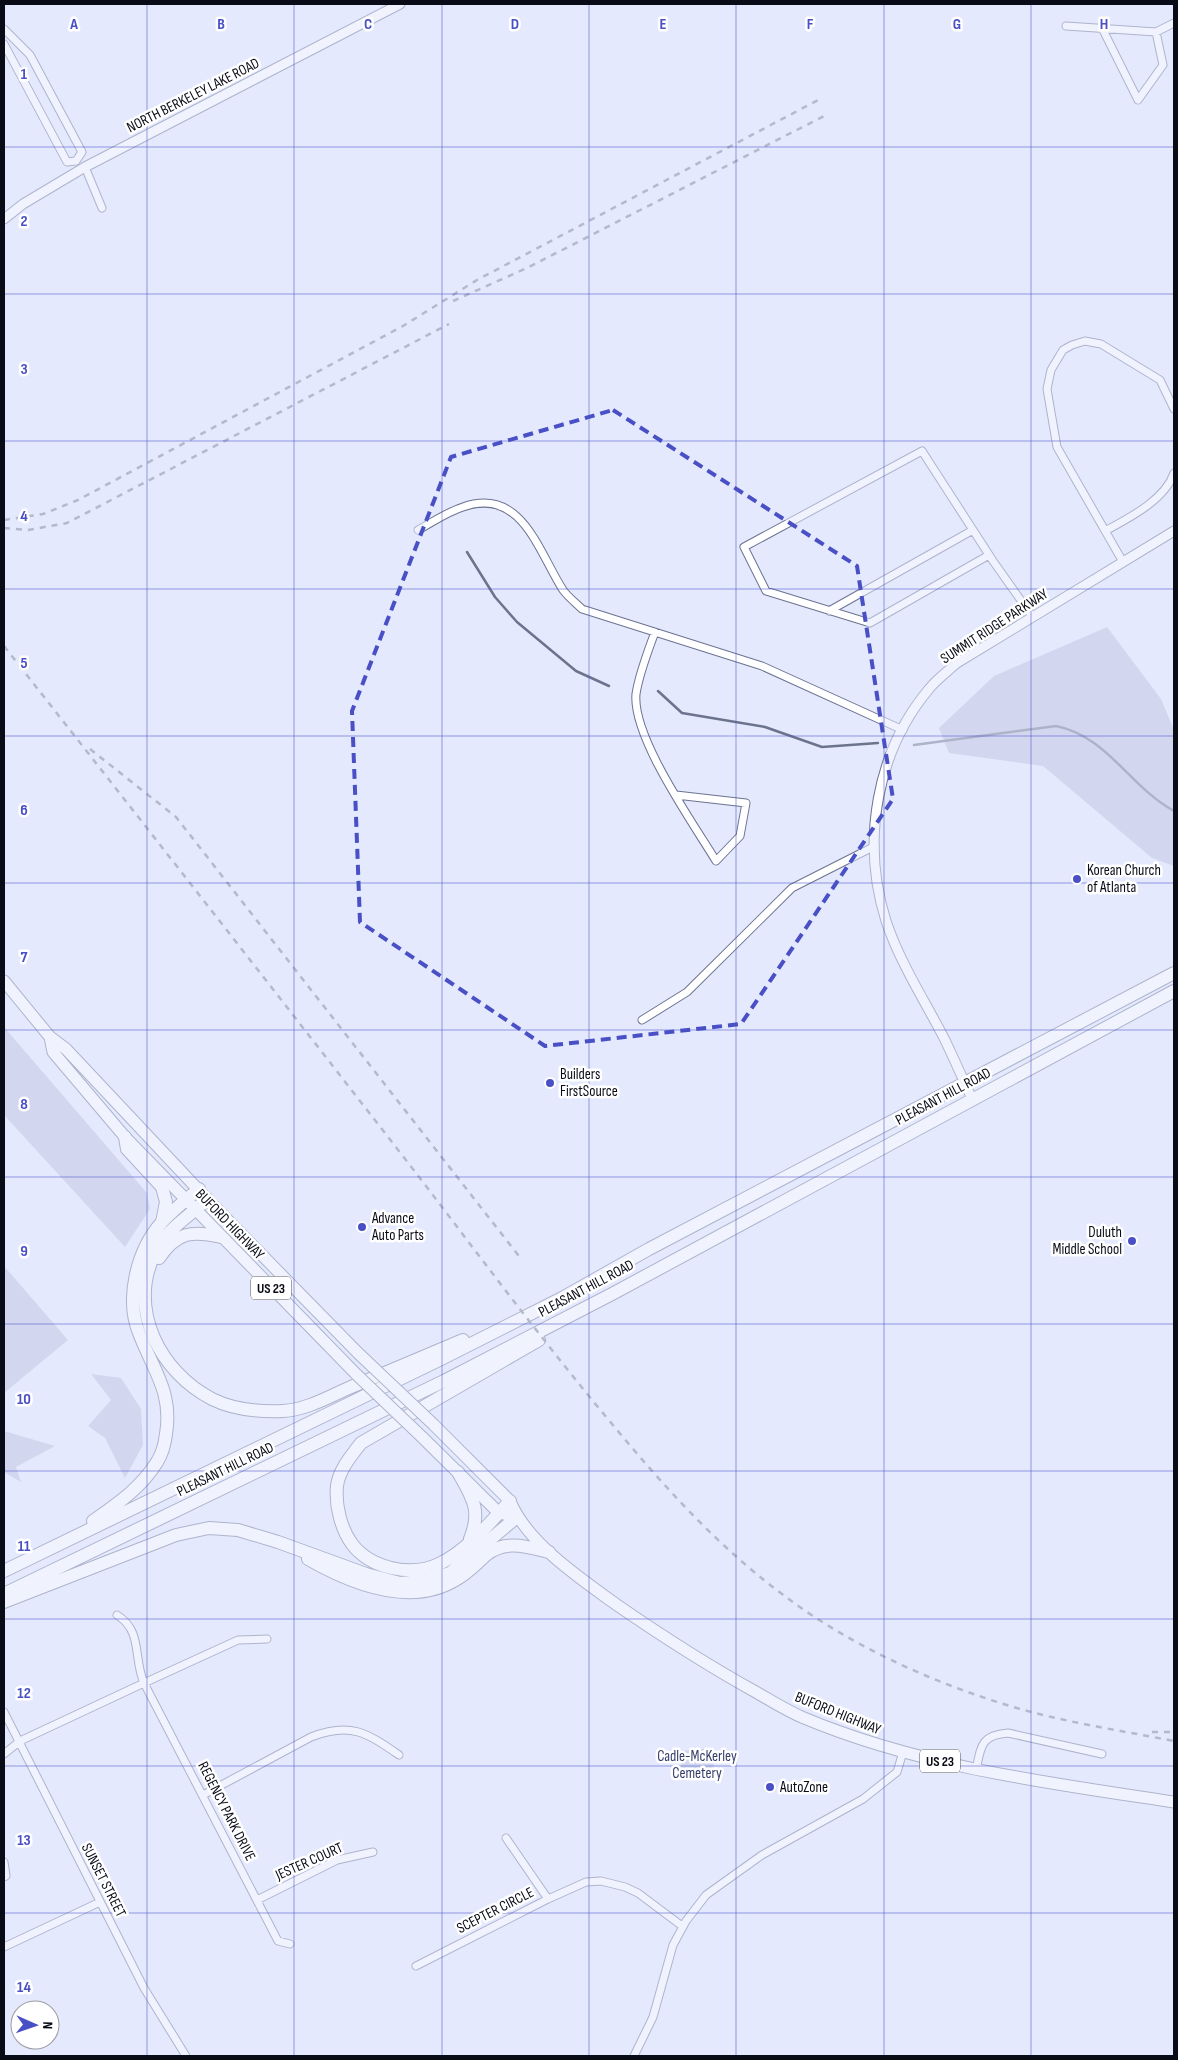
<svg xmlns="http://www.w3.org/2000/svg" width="1178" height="2060" font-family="'Sofia Sans Condensed',sans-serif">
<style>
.green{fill:#bcc2de}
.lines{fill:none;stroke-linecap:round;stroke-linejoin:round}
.stream{stroke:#6c738d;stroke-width:2.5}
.minor-casing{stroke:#6c7391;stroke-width:9}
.tertiary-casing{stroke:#6c7391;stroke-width:11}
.primary-casing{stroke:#6c7391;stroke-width:13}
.trunk-casing{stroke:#6c7391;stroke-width:14}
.minor{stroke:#fff;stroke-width:7}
.tertiary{stroke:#fff;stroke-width:9}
.primary{stroke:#fff;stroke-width:11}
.trunk{stroke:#fff;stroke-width:12}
.rail{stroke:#7a7e8e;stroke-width:2.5;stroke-dasharray:6 6;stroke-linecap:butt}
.primary-bridge-casing{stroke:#6c7391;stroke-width:13;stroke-linecap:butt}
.primary-bridge{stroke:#fff;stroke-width:11}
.marked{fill:none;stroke:#4950c5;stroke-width:4;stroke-dasharray:10 6;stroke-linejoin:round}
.grid{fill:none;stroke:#4950c5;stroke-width:1;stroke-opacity:0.55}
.poi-dot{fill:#4950c5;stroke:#fff;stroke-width:2}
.labels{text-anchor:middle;stroke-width:5;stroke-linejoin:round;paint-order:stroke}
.shield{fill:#fff;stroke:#53545c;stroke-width:1}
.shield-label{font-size:14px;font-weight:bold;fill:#090b16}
.street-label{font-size:15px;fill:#090b16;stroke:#fff}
.poi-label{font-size:15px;fill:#090b16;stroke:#fff;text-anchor:start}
.park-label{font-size:15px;fill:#353c6a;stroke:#fff}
.grid-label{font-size:16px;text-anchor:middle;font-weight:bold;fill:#4950c5;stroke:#fff;stroke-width:5;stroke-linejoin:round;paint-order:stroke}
</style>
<rect width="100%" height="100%" fill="#e4e9fe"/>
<path class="green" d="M1107,627L1161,699L1174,730V866L1152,858L1043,766L949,753L939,728L994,676Z
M4,1027L147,1193L150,1209L125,1247L4,1115Z
M4,1266L68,1340L4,1393Z
M91,1374L121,1378L141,1409L143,1445L125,1478L105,1438L88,1426L111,1400Z
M4,1431L55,1446L16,1467L21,1482L4,1472Z
M712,1748L715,1778L682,1781L680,1751Z"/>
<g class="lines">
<path class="stream" d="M467,552L495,597L517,622L576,671L609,686
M658,691L682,713L765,727L822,747L878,743
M914,745L1056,726C1107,736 1130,787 1174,811"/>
<defs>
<path id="minor" d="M1066,26L1156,32L1174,23
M1102,28L1138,100L1163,65L1156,32
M4,29L30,55L82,152L76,161
M4,44L67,162L76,161
M85,167L102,208
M418,530C433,522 447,512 463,507C522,486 539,553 563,590C568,597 576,603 582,609L762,666L903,730
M1105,531C1129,518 1165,500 1174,473
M989,555L870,623L766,591L744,547L922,451C946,488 969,524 993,561L1032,616
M1123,562L1057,447L1047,389L1051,370L1063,350L1072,345L1085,341L1101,344L1160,380L1174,409
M829,611L973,530
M655,632C648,651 639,674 636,694C632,737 693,823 716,861L740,836L746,803L676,795
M642,1020L687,992L792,888L875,846
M117,1615C143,1631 133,1658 144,1683L238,1640L267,1639
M4,1712L144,1988L186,2056
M4,1754L20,1741L144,1683L278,1941L290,1944
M976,1770C981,1746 981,1735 1008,1733L1102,1754
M203,1795L311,1737C350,1722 366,1732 399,1755
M506,1838L548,1899
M4,1862L6,1876L4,1877
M257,1900L337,1860L373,1852
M4,1947L100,1902
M416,1966L548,1899L586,1882L601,1881L625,1887L638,1893L682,1926
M634,2056L653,2017L673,1945L686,1921L706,1895L762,1855L863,1799L897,1772L903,1752"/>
<path id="tertiary" d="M4,219L23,204L85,167L400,4
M972,1099C963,1079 954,1059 945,1040C925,1001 900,963 886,921C861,842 876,752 929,689C937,679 948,671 957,663L1174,531"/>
<path id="primary" d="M4,981L50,1037L66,1049L207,1199L358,1353
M50,1037L53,1052L125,1137L357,1375
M434,1425L510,1501C527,1543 581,1579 617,1605C662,1636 707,1665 754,1691C770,1700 787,1711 804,1718C921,1767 1049,1783 1174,1802
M422,1437L499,1513L517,1517"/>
<path id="trunk" d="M125,1137L127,1149L162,1187L166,1202L162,1222
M207,1199C189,1217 166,1229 155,1253C127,1309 160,1372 212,1399C234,1410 259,1412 283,1411C306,1410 330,1396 351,1387C388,1372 425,1356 463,1340
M159,1258C177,1232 192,1230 221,1237
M458,1472C472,1497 482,1510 470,1539
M510,1501C490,1523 466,1551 439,1564C412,1577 371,1569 352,1544C341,1529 335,1505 337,1486C339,1470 351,1456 361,1443L539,1340
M93,1521C117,1504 141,1488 157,1462C162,1454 165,1443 166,1434C173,1392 153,1370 139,1333C125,1298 137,1250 162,1222C173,1210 186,1200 199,1189
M308,1559C350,1583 411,1608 457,1579C468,1573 477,1563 486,1555C505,1539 528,1547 549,1552
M4,1571L441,1359L562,1298L649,1249L1174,973
M4,1594L444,1381L612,1294L1174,991
M4,1602L176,1535L209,1528L238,1530L278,1542L366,1574L400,1583L427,1581L450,1573L517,1517"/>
</defs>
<use href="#minor" class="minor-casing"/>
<use href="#tertiary" class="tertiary-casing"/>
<use href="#primary" class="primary-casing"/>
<use href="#trunk" class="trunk-casing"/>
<use href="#minor" class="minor"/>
<use href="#tertiary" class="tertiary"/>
<use href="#primary" class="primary"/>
<use href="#trunk" class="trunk"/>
<path class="rail" d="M453,301L527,268L828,114
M4,520L43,514L78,500L403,326L477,280L820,99
M4,528L28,530L67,523L449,324
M4,646C144,824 284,1003 423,1182C483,1261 543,1341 607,1418C671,1495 731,1562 816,1618C878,1658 948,1688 1020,1709C1070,1723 1123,1731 1174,1741
M90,749L176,817L522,1260
M1152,1732H1174"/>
<defs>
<path id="primary-bridge" d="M358,1353L434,1425
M357,1375L422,1437"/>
</defs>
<use href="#primary-bridge" class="primary-bridge-casing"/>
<use href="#primary-bridge" class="primary-bridge"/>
</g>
<path d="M0 0H1178V2060H0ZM613,410L857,566L893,799L741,1024L545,1046L360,922L352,711L451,457Z" fill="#e4e9fe" fill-opacity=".55" fill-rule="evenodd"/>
<path class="marked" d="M613,410L857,566L893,799L741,1024L545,1046L360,922L352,711L451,457Z"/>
<path class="grid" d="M147,4V2056M294,4V2056M442,4V2056M589,4V2056M736,4V2056M884,4V2056M1031,4V2056M4,147H1174M4,294H1174M4,441H1174M4,589H1174M4,736H1174M4,883H1174M4,1030H1174M4,1177H1174M4,1324H1174M4,1471H1174M4,1619H1174M4,1766H1174M4,1913H1174"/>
<g class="poi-dot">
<circle cx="1077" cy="879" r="5"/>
<circle cx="550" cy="1083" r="5"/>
<circle cx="362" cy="1227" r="5"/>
<circle cx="1132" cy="1241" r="5"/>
<circle cx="770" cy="1787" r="5"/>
</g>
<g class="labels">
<g class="shield">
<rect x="251" y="1276.5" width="40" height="23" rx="4"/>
<rect x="920" y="1749.5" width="40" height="23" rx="4"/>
</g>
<g class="shield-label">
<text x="271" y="1293">US 23</text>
<text x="940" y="1766">US 23</text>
</g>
<g class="street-label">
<text transform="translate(193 95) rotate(-27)" y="5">NORTH BERKELEY LAKE ROAD</text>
<text transform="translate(994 626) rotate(-33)" y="5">SUMMIT RIDGE PARKWAY</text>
<text transform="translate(943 1096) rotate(-28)" y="5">PLEASANT HILL ROAD</text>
<text transform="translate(230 1224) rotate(46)" y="5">BUFORD HIGHWAY</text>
<text transform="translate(586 1288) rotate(-28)" y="5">PLEASANT HILL ROAD</text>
<text transform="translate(225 1469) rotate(-26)" y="5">PLEASANT HILL ROAD</text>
<text transform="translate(838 1713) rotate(22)" y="5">BUFORD HIGHWAY</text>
<text transform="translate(227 1811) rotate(63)" y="5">REGENCY PARK DRIVE</text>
<text transform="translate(309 1861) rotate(-24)" y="5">JESTER COURT</text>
<text transform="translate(104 1880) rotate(63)" y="5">SUNSET STREET</text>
<text transform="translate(495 1910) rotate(-27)" y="5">SCEPTER CIRCLE</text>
</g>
<g class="poi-label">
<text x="1087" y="875">Korean Church<tspan x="1087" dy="17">of Atlanta</tspan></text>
<text x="560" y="1079">Builders<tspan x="560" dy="17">FirstSource</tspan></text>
<text x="372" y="1223">Advance<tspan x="372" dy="17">Auto Parts</tspan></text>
<text x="1122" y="1237" text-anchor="end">Duluth<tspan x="1122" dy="17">Middle School</tspan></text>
<text x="780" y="1792">AutoZone</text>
</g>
<g class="park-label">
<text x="697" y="1761">Cadle-McKerley<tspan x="697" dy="17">Cemetery</tspan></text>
</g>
</g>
<g class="grid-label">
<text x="74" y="29">A</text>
<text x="221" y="29">B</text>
<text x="368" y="29">C</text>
<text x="515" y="29">D</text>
<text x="663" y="29">E</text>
<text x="810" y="29">F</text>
<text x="957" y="29">G</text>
<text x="1104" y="29">H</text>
<text x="24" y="79">1</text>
<text x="24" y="226">2</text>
<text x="24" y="374">3</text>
<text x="24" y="521">4</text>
<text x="24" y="668">5</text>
<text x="24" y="815">6</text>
<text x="24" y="962">7</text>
<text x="24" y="1109">8</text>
<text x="24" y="1256">9</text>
<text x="24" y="1404">10</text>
<text x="24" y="1551">11</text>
<text x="24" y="1698">12</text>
<text x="24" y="1845">13</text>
<text x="24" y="1992">14</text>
</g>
<rect width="1178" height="2060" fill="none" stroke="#090b16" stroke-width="10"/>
<g transform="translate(35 2025) rotate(92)"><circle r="24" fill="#ffffff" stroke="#9d9da2"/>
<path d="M0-4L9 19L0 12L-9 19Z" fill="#4950c5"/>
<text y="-8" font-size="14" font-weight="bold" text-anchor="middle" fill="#090b16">N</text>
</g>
</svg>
